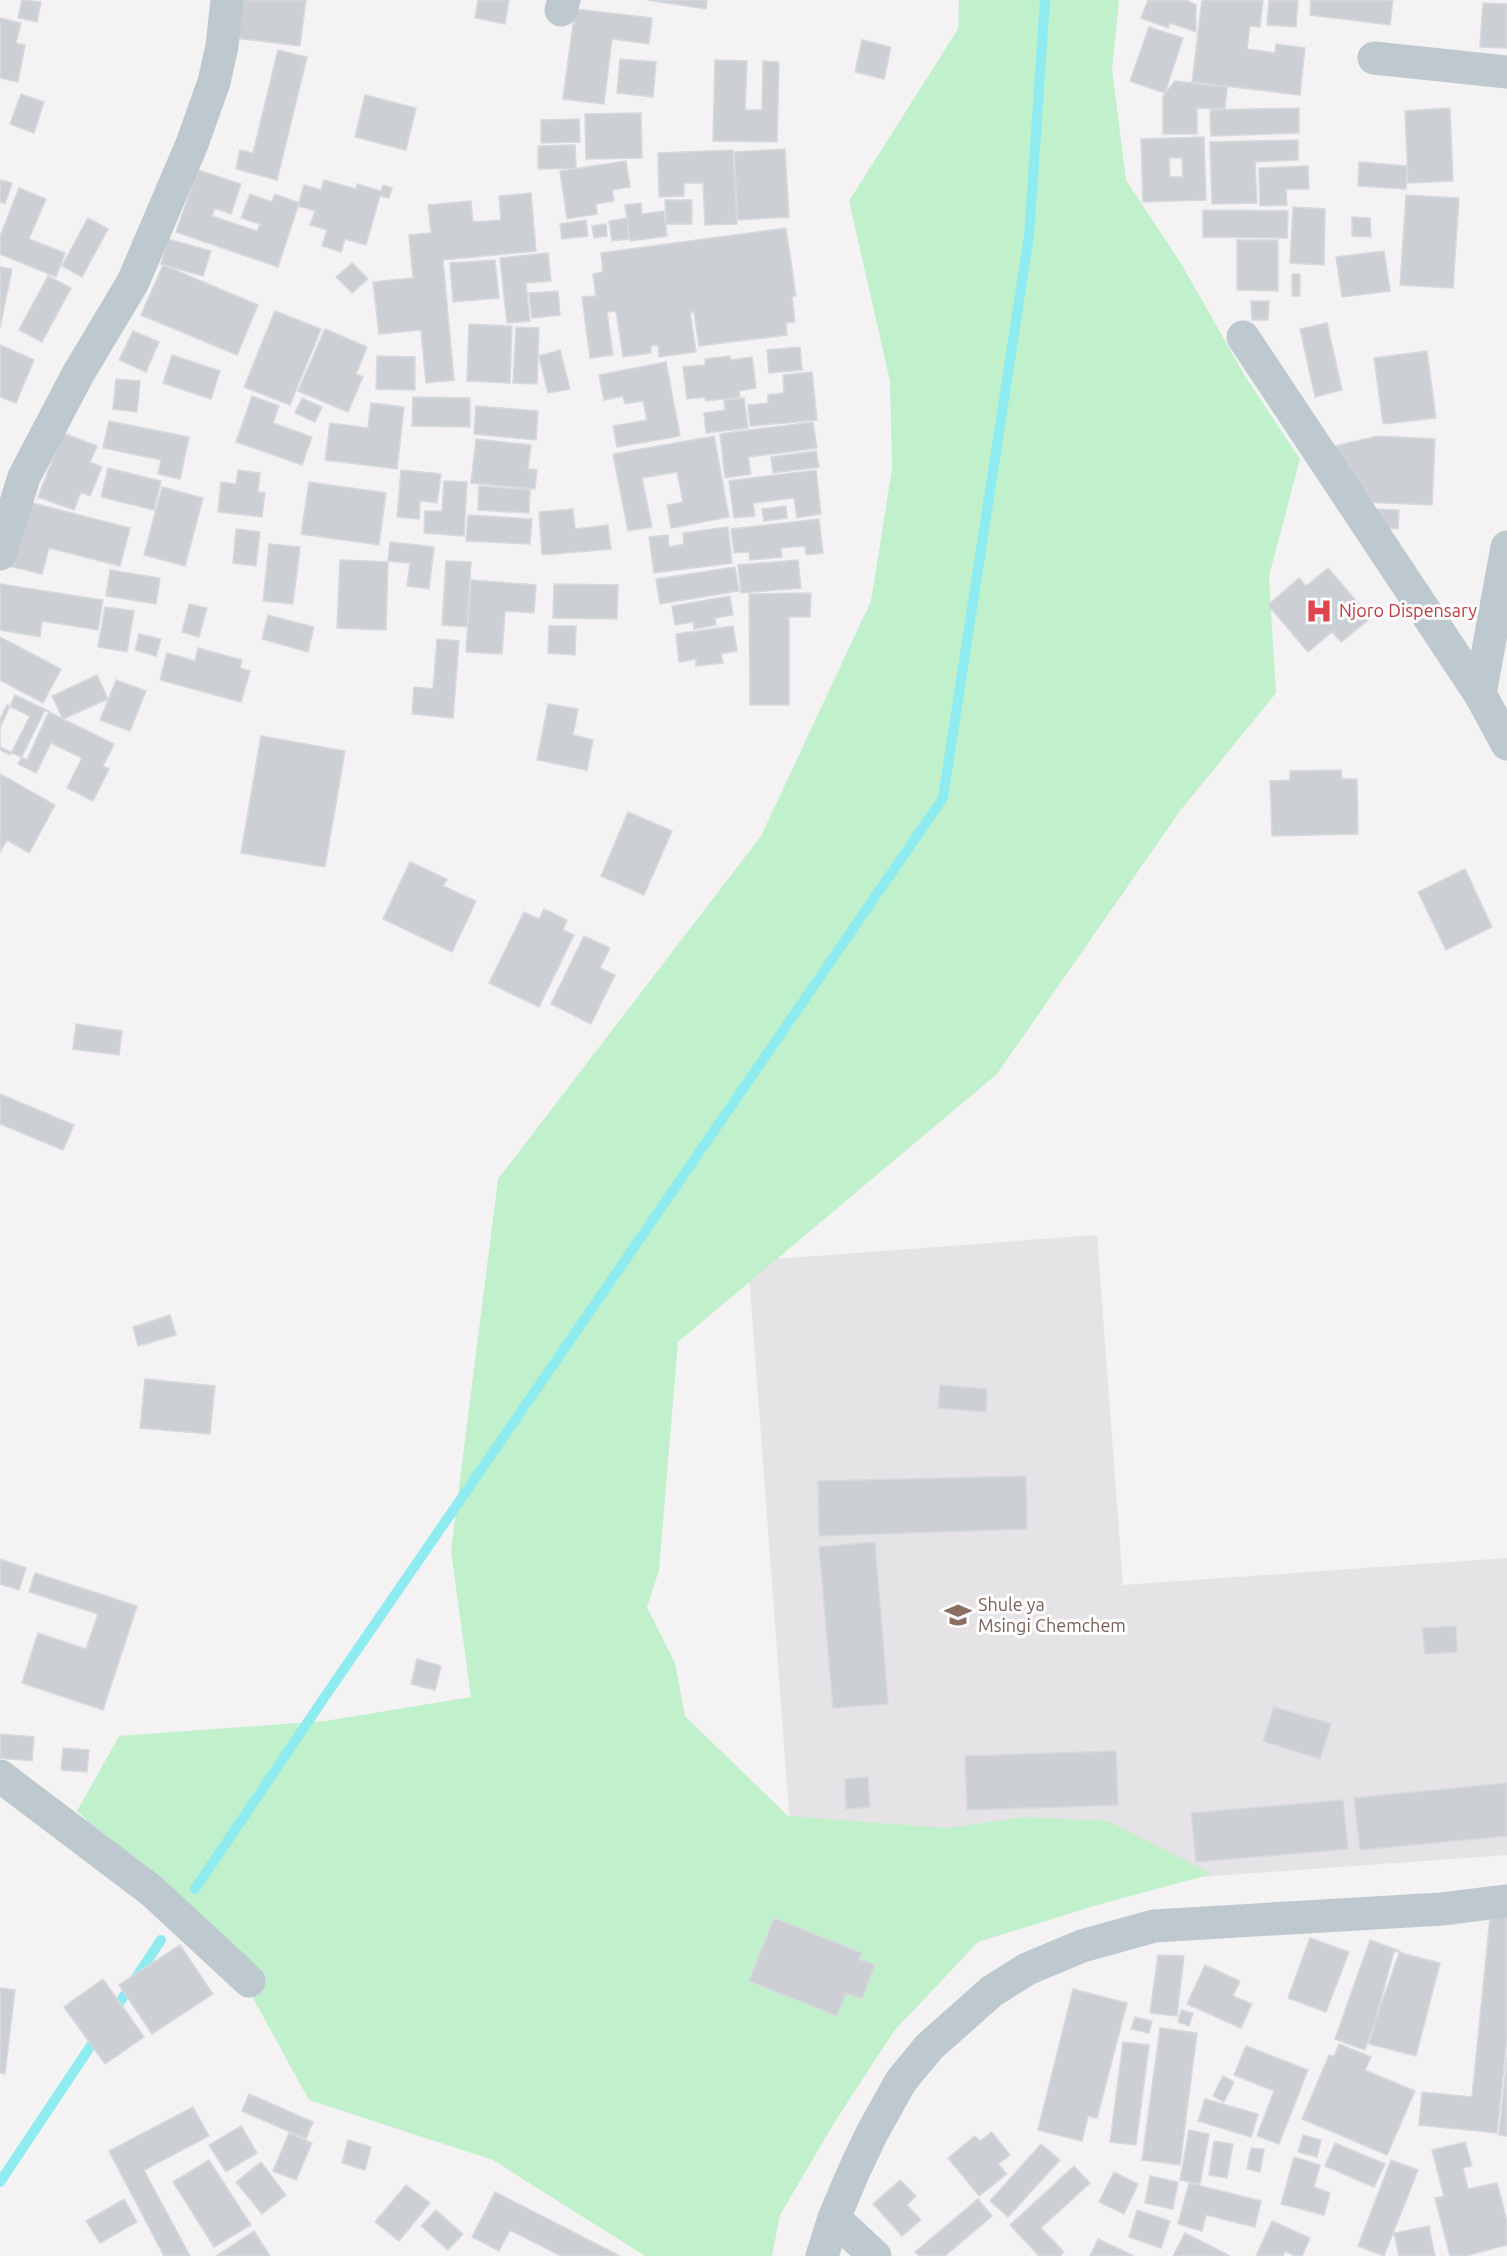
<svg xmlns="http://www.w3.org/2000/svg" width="1507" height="2256" font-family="Ubuntu,sans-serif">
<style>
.education{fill:#e5e3e5}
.green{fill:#c1f1cc}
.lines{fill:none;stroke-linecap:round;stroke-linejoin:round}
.stream{stroke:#8eebef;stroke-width:10}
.building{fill:#ccd0d4;stroke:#d6d9dd;stroke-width:1.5;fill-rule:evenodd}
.minor{stroke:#bdc9cf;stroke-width:33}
.labels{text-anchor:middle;stroke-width:6;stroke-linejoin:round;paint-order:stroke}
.health-label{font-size:18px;fill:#be3a42;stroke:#fff;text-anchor:start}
.education-label{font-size:18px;fill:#785e54;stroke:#fff;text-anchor:start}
</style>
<rect width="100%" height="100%" fill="#f4f2f3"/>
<path class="education" d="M1097,1235L1123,1585L1507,1558V1855L1130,1882L793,1866L748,1261Z"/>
<path class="green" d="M959,0H1119L1112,70L1126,180L1182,265L1245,376L1300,459L1269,576L1276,693L1180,811L997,1074L678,1342L659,1570L647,1607L675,1663L685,1716L788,1816L947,1828L1025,1817L1107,1821L1212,1874L1097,1905L978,1942L894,2031L836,2120L780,2215L772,2256H645L493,2160L309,2100L227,1951L77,1811L119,1736L325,1721L471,1697L451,1551L498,1179L761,836L871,601L892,469L890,381L849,201L958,29Z"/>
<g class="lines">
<path class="stream" d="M195,1889L324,1698L943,798L1029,236L1045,0
M112,2014L161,1940
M0,2182L98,2035"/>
</g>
<path class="building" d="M22,0L41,2L37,22L18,18Z
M239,0H306L300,46L235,38Z
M478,0H509L505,24L475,18Z
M647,0H707L706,9Z
M1148,0H1186L1196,5V32L1170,23L1168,28L1141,18Z
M1202,0H1263L1260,27L1250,26L1247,49L1275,53L1276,44L1305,48L1300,95L1192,82Z
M1269,0H1298L1296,27L1267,25Z
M1311,0H1393L1390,25L1310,15Z
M1483,3L1507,4V48L1480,47Z
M575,9L652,18L649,44L612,39L604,104L563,99Z
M0,18L21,23L16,43L25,45L18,82L0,78Z
M1149,27L1183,38L1165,93L1130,81Z
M862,40L891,47L884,79L855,72Z
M278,50L307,57L277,180L236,169L240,150L253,153Z
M620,59L656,62L653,97L617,93Z
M715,60L747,61L745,110H762L763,61L779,62L777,142L713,141Z
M1175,81L1227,87L1225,109L1197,108V134H1163V96Z
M21,94L44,102L34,133L10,124Z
M365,95L416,108L406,150L355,137Z
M1299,108V133L1211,136L1210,110Z
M1450,108L1453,181L1408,183L1405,111Z
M641,113L642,158L586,159L585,114Z
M579,119L580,142L541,143V120Z
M1204,137L1206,200L1143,202L1141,139ZM1169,158H1182L1183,177H1170Z
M1298,140V160L1255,162L1257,203L1212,204L1210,142Z
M575,145L576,168L538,169V146Z
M785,149L789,217L738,220L734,152Z
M733,150L737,224L705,225L703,183H684V196L659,197L658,153Z
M626,161L630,187L612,190L614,201L596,204L597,214L567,219L560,171Z
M1359,162L1407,166L1406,189L1358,186Z
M1308,166L1309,189H1286L1287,205L1260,206L1259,168Z
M198,170L241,184L231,214L215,208L212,216L257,231L260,224L241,218L250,194L272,202L275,194L299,203L278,267L176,232Z
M0,180L12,183L5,204L0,202Z
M324,180L356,189L357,184L381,191L383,185L392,188L389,198L380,196L366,245L345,239L341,252L322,246L327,230L310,225L315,211L298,206L304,185L321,190Z
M19,188L46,199L29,239L65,253L56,277L0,254V236Z
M531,193L536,251L443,260L454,380L426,383L421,330L379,334L373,282L413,278L409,235L431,233L428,205L471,201L473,222L501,220L499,196Z
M1406,195L1459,198L1453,288L1400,285Z
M665,200H692V224H666Z
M641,203L642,214L664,211L667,236L630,241L625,205Z
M1293,207L1325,209L1324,265L1290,263Z
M1203,210L1288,211L1287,238L1203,237Z
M1352,217L1370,218L1371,237L1352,236Z
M88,218L108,229L82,277L62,266Z
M627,218L629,239L612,241L609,221Z
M586,220L588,236L562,239L560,224Z
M606,224L607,236L594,238L592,226Z
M786,228L796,296H792L795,322L786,323L787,335L699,346L694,312H690L696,352L659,357L658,345L651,346V353L623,357L616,311L607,312L613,355L590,358L582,297L596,296L593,274L603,272L601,253Z
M168,239L211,251L203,276L161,264Z
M1237,240H1278V291L1237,290Z
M1384,251L1390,291L1342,297L1336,257Z
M548,253L551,281L526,283L530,321L507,323L500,258Z
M495,260L499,298L453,302L450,263Z
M352,263L368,279L352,293L336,277Z
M163,265L258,305L237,355L141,315Z
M0,267L12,269L0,328Z
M1292,274H1300V296H1292Z
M48,276L71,288L42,342L19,330Z
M558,291L560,315L532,318L529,293Z
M1251,301H1269L1268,320H1252Z
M275,311L321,329L290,405L244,387Z
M1327,323L1342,390L1315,397L1300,329Z
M469,324L512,326L510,383L467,381Z
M516,327L539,328L537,384L513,383Z
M325,329L367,347L356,374L363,377L348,412L298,391Z
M133,331L159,342L146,372L119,360Z
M0,345L34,360L16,403L0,397Z
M800,347L802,370L769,373L767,350Z
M560,350L570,389L548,393L539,356Z
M1427,351L1436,418L1383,424L1374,358Z
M172,355L220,371L211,399L163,383Z
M377,356L415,357V390L376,389Z
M730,356L731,360L752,357L756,388L739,391L740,397L706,401L705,397L687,399L683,367L705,365V359Z
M666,362L680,436L617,447L613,426L647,420L643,401L625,404L623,396L604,400L599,375Z
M812,372L817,420L750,426L748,405L768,403V395L784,393L783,375Z
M116,379L140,381L137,412L113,409Z
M252,396L279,406L273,423L312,437L302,465L236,442Z
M413,397L470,398V427L412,426Z
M302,398L322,407L315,422L295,413Z
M744,398L748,428L706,433L704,413L725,410L724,400Z
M371,403L404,407L397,469L325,460L330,423L368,428Z
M476,406L538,411L536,440L474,434Z
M109,421L189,437L180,479L158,474L161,460L103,448Z
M813,422L817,448L748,457L751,474L725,478L720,434Z
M63,433L97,446L90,462L102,467L90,496L81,492L74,510L38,497Z
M714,436L729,517L671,528L667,505L683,502L677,472L642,478L652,527L628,531L613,454Z
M1377,436L1435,439L1432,505L1364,502L1335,446Z
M476,439L531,445L528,469L537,470L535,489L471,483Z
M816,451L819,467L773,473L771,457Z
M108,468L161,481L154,510L101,497Z
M238,470L260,473L258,492L265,493L262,517L218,512L221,482L236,484Z
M401,470L441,474L437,503L420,501L419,519L397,517Z
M816,470L821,514L797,518L794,498L753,503L755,516L734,518L729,481Z
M444,481L467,482L464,536L424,533L425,511H442Z
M309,482L386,493L379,545L301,534Z
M479,486L530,490L529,513L478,510Z
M162,487L203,498L185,566L144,555Z
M25,501L130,528L120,566L49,548L42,574L8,566Z
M786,506L787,518L764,521L762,509Z
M573,509L575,529L608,525L611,549L542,555L539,512Z
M1373,509L1399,510L1398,529L1372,527Z
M468,515L532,519L530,544L466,541Z
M819,519L823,553L806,555L805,546L781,548L782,557L750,560L749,552L734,553L731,529Z
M728,527L732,563L654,573L649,537L668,535L669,547L684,544L683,533Z
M236,529L260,532L256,566L233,563Z
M390,542L434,547L429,589L407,586L410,563L388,561Z
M269,544L300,547L293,604L263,601Z
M340,560L388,562L386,630L337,628Z
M798,560L801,588L741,593L738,565Z
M446,561L471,562L467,627L442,625Z
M735,567L739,591L660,604L656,579Z
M1328,568L1371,618L1341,642L1332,632L1308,652L1268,605L1299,578L1306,586Z
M110,570L160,578L156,604L106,596Z
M471,580L536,585L534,613L505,611L502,654L466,652Z
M0,584L103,600L98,630L42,621L40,637L0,630Z
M554,584L618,585L617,619L553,618Z
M811,593L810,617H789V705H750L749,594Z
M730,596L733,615L715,618L716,625L694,629L693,622L675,625L672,606Z
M189,604L207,608L199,637L182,632Z
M105,607L134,611L127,652L98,647Z
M268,615L314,627L308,652L262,639Z
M549,626H576L575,655L548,653Z
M733,626L737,651L721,654L723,663L696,666V659L679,662L676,634Z
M139,634L161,639L156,656L135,650Z
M0,637L61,669L43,703L0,680Z
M437,639L459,641L453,718L412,714L414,687L433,689Z
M198,648L242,660L240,668L250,671L241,702L160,680L167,653L195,661Z
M97,675L108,699L63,719L52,696Z
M116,680L146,691L130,731L100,720Z
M15,695L49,711L27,760L0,747V728Z
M548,704L578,709L573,735L593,740L587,770L537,760Z
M7,705L30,716L10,755L0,750V719Z
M45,710L114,744L103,766L109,769L93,801L67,788L82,758L51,743L36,773L18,764Z
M261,736L345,751L325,867L241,853Z
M1341,770L1342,779H1357L1358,834L1272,836L1270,781L1290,780V771Z
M0,774L55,805L29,853L7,840L0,852Z
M628,812L672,831L644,895L601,876Z
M410,862L447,879L443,886L476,901L452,952L383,919Z
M1465,869L1492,927L1446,950L1418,892Z
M544,909L567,920L563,930L574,935L539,1007L489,983L524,912L539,919Z
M584,936L610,948L600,968L615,975L591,1024L551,1004Z
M76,1024L122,1031L119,1055L73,1049Z
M0,1094L74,1125L63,1150L0,1124Z
M170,1315L176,1335L138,1346L133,1327Z
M145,1379L215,1386L210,1434L140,1428Z
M940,1385L987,1389L986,1412L938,1408Z
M1026,1476L1027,1529L819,1536L818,1481Z
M875,1542L888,1704L833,1708L819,1547Z
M0,1559L26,1568L19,1590L0,1584Z
M35,1573L137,1606L103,1710L22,1683L38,1633L86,1649L98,1614L29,1592Z
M1456,1626L1457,1652L1425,1654L1422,1628Z
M417,1659L441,1666L435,1690L411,1684Z
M1274,1707L1331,1724L1320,1759L1263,1741Z
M0,1734L34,1737L32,1761L0,1758Z
M63,1748L89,1750L87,1772L61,1770Z
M1116,1751L1118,1805L967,1810L965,1756Z
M868,1777L870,1807L846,1809L845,1779Z
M1507,1783V1836L1360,1850L1354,1798Z
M1343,1800L1348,1849L1196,1862L1191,1813Z
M1491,1908L1507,1910V2038L1497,2133L1419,2125L1422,2092L1472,2097Z
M774,1918L862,1953L859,1959L875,1965L862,1999L846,1993L837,2016L749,1981Z
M1310,1938L1349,1952L1326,2012L1288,1998Z
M1370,1940L1400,1951L1365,2050L1335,2039Z
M180,1945L213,1994L152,2034L119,1985Z
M1394,1951L1440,1963L1416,2056L1369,2044Z
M1158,1955L1184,1956L1177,2016L1150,2013Z
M1205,1965L1240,1981L1233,1996L1252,2004L1241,2028L1187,2004Z
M103,1979L144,2037L105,2064L64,2007Z
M0,1988L15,1990L5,2074L0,2073Z
M1073,1989L1127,2003L1097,2118L1088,2116L1082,2141L1038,2130Z
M1181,2010L1193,2013L1189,2026L1178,2022Z
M1135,2017L1152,2021L1149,2033L1131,2029Z
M1160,2028L1197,2033L1180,2165L1142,2160Z
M1123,2042L1149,2045L1136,2145L1110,2142Z
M1339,2044L1371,2057L1365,2070L1415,2091L1387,2155L1302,2119L1329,2055L1334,2056Z
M1246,2046L1308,2070L1279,2144L1257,2136L1274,2091L1234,2075Z
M1507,2057V2136L1499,2135Z
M1223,2076L1234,2082L1224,2102L1213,2096Z
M249,2094L313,2122L306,2139L242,2111Z
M1205,2099L1258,2114L1251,2137L1198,2121Z
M193,2107L209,2136L144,2170L190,2256H164L109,2151Z
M241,2126L257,2153L226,2172L209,2145Z
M1189,2130L1209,2134L1200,2184L1180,2180Z
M992,2132L1010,2155L998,2164L1007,2174L979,2196L948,2158L975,2136L980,2141Z
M289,2133L312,2143L296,2180L273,2171Z
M1303,2135L1321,2140L1317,2157L1298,2152Z
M348,2140L371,2147L365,2170L342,2163Z
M1214,2141L1233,2144L1227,2178L1209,2175Z
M1465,2142L1472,2166L1463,2168L1468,2189L1497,2183L1507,2221V2245L1465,2256H1450L1435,2198L1444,2196L1432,2150Z
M1335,2143L1385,2164L1374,2187L1325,2166Z
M1041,2144L1060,2160L1008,2217L990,2201Z
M1251,2148L1264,2149L1260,2172L1247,2169Z
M1294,2157L1320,2165L1314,2187L1330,2193L1324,2215L1281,2204Z
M209,2160L251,2225L214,2247L173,2182Z
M1391,2160L1418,2170L1384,2256L1358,2246Z
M261,2162L286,2195L262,2214L236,2182Z
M1074,2166L1090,2183L1041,2228L1064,2252L1060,2256H1039L1010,2225Z
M1114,2172L1138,2184L1124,2214L1099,2202Z
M1150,2176L1178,2182L1173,2209L1145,2203Z
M900,2180L916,2196L907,2205L921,2220L902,2236L873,2204Z
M1189,2183L1261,2201L1255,2227L1206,2215L1202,2231L1178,2224Z
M406,2185L430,2203L399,2241L375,2222Z
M495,2192L620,2256H561L510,2230L499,2251L472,2237Z
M124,2199L137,2222L100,2243L86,2221Z
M978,2199L992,2216L945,2256H919L915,2252Z
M436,2210L463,2234L448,2250L421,2226Z
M1137,2210L1170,2221L1161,2248L1129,2237Z
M1272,2221L1310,2238L1302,2256H1295L1285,2251L1283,2256H1256Z
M1429,2226L1435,2256H1399L1394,2233Z
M254,2231L270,2256H216Z
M1185,2233L1230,2256H1173Z
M1098,2239L1134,2256H1090Z"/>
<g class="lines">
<path class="minor" d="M561,10L564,0
M1374,58L1507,72
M1243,337L1480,694L1507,744
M0,554L24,477L78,374L133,282L192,144L214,82L222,46L227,0
M1480,694L1507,547
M0,1776L152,1891L249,1981
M834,2218L875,2256
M822,2256L834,2218L854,2171L872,2133L901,2081L929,2047L992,1991L1027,1969L1082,1946L1154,1926L1442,1909L1507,1901"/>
</g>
<defs>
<symbol id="hospital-bare" viewBox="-9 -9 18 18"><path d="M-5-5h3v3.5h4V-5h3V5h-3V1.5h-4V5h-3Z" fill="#e0444e" stroke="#fff" stroke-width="2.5" paint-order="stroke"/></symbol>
<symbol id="school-bare" viewBox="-9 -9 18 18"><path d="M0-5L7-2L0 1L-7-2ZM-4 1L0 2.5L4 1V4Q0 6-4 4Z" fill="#8d6e63" stroke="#fff" stroke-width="2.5" paint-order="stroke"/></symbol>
</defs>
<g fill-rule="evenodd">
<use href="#hospital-bare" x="1300" y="592" width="38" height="38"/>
<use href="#school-bare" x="939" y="1596" width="38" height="38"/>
</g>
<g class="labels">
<g class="health-label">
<text x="1339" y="617">Njoro Dispensary</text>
</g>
<g class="education-label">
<text x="978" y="1611">Shule ya<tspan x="978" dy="21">Msingi Chemchem</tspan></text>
</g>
</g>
</svg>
